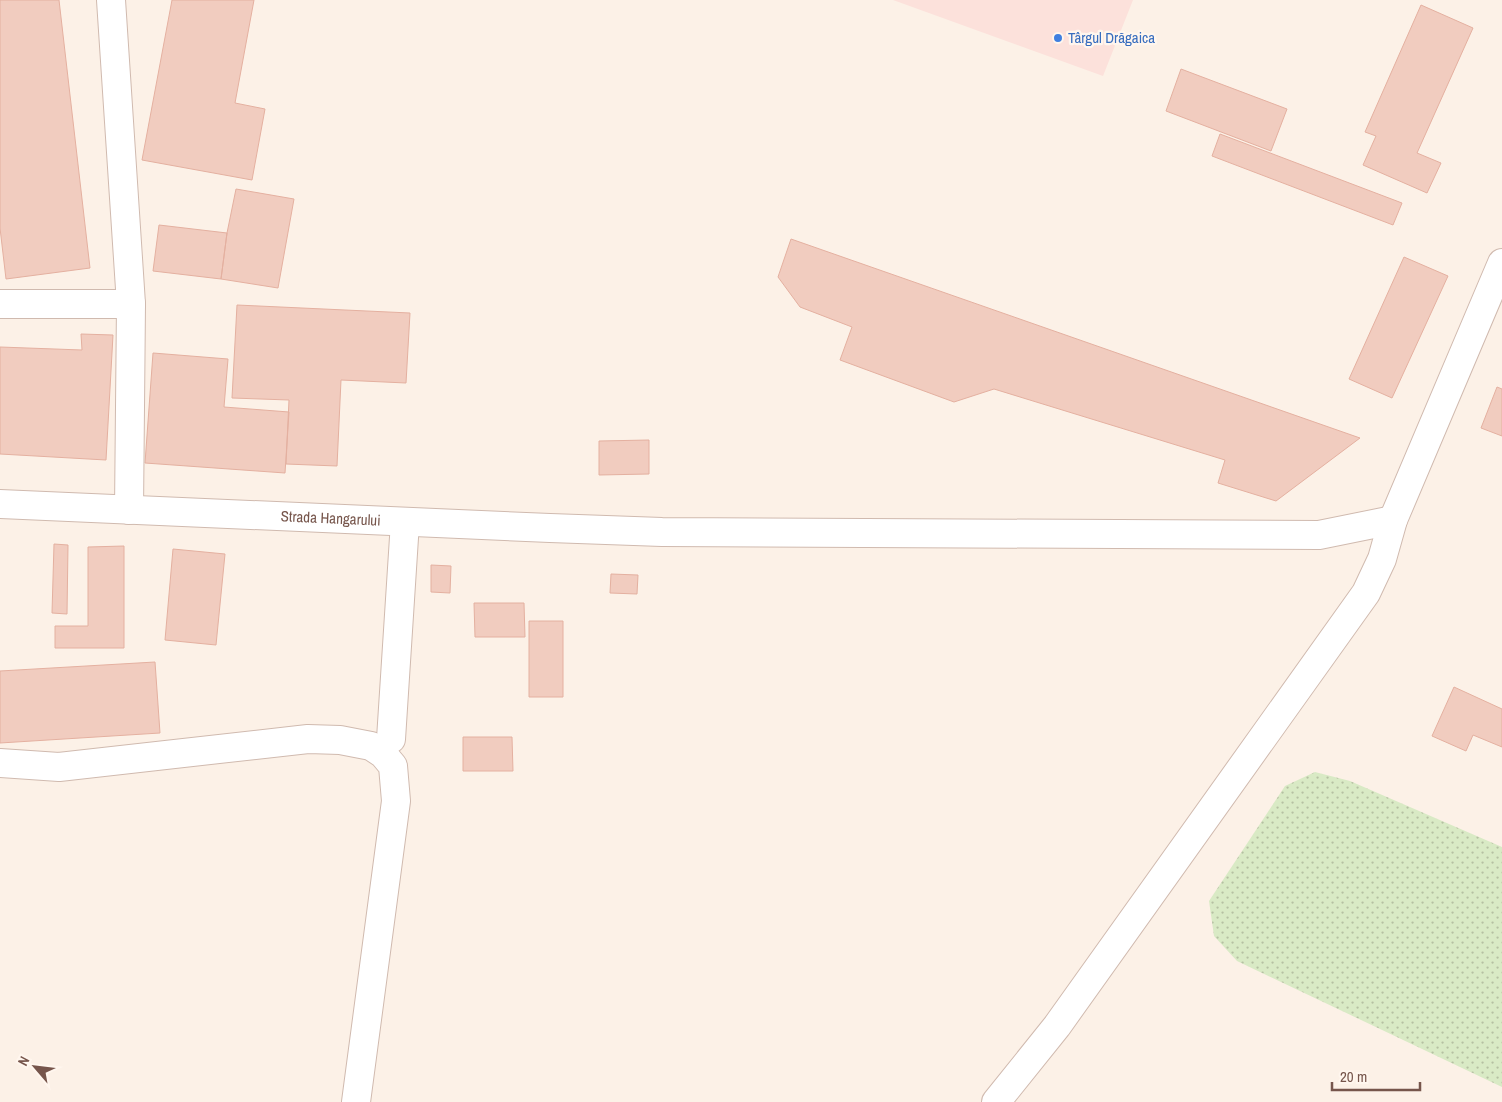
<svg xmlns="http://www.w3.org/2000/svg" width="1502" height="1102" font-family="'Archivo Narrow',sans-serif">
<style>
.commercial{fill:#fce1db}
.grass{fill:url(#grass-dots)}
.building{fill:#f1ccbf;stroke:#e4b0a0}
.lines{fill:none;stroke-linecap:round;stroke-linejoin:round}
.minor-casing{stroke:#d0baaf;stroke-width:30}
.minor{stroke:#fff;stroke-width:28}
.shop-dot{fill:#3f7fe0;stroke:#fff6ee;stroke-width:2}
.labels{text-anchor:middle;stroke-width:4.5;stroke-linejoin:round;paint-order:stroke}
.shop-label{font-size:15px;fill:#366cbe;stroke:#fff6ee;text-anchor:start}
.street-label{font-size:15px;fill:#76554b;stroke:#fff6ee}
</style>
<defs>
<pattern id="grass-dots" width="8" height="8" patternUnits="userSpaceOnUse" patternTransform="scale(1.25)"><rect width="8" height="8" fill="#d9eac5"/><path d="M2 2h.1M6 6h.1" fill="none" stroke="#b5c0a2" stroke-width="1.8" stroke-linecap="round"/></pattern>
</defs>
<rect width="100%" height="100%" fill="#fcf1e7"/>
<path class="commercial" d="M893,0H1133L1103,76Z"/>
<path class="grass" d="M1315,772L1350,781L1502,847V1087L1237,961L1214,936L1209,901L1285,786Z"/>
<path class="building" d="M0,0H59L90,268L6,279L0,228Z
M172,0H254L235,103L265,109L252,180L142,160Z
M1421,5L1473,28L1417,153L1441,163L1427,193L1363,165L1376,136L1365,132Z
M1181,69L1287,109L1271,151L1166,111Z
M1220,134L1402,203L1393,225L1212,156Z
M236,189L294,199L278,288L221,279L227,233Z
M159,225L227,233L221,279L153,271Z
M791,239L1360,438L1276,501L1218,483L1225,460L994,389L954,402L840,360L852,327L800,307L778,277Z
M1404,257L1448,276L1392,398L1349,379Z
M237,305L410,313L406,383L341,380L337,466L286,464L289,400L232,398Z
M81,334L113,335L106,460L0,454V347L82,350Z
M153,353L228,359L224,407L289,412L285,473L145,463Z
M1497,387L1502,389V436L1481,428Z
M649,440V474L599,475V441Z
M54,544L68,545L67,614L52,613Z
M124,546V648H55V626H88V547Z
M173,549L225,554L216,645L165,640Z
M431,565L451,566L450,593L431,592Z
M611,574L638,575L637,594L610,593Z
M474,603H524L525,637H475Z
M529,621H563V697H529Z
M155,662L160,733L0,743V671Z
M1454,687L1502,709V747L1473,735L1466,751L1432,736Z
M463,737H512L513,771H463Z"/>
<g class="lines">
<defs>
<g id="minor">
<path d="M111,0L131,304L129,510"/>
<path d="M0,304H131"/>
<path id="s1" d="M0,504L550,528L662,532L1319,535L1393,520"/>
<path d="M391,739L405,522"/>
<path d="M0,763L59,767L308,739L340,740L371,746L383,754L393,766L396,801L356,1102"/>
<path d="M996,1102L1057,1026L1366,593L1382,559L1393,520L1502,263"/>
</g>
</defs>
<use href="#minor" class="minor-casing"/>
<use href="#minor" class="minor"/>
</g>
<circle class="shop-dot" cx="1058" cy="38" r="5"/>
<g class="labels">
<g class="shop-label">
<text x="1068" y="43">Târgul Drăgaica</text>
</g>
<g class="street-label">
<text dy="5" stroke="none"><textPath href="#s1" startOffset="331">Strada Hangarului</textPath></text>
</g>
</g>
<g transform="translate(35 1067) rotate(298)" stroke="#fff6ee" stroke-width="4" paint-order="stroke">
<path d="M0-4L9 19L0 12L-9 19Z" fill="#76554b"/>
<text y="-8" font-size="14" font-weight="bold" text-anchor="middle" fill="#76554b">N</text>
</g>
<path d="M1332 1082v8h88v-8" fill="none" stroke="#76554b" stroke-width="2.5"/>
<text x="1340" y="1082" font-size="15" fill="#76554b" stroke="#fff6ee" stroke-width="4" paint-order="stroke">20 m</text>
</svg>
